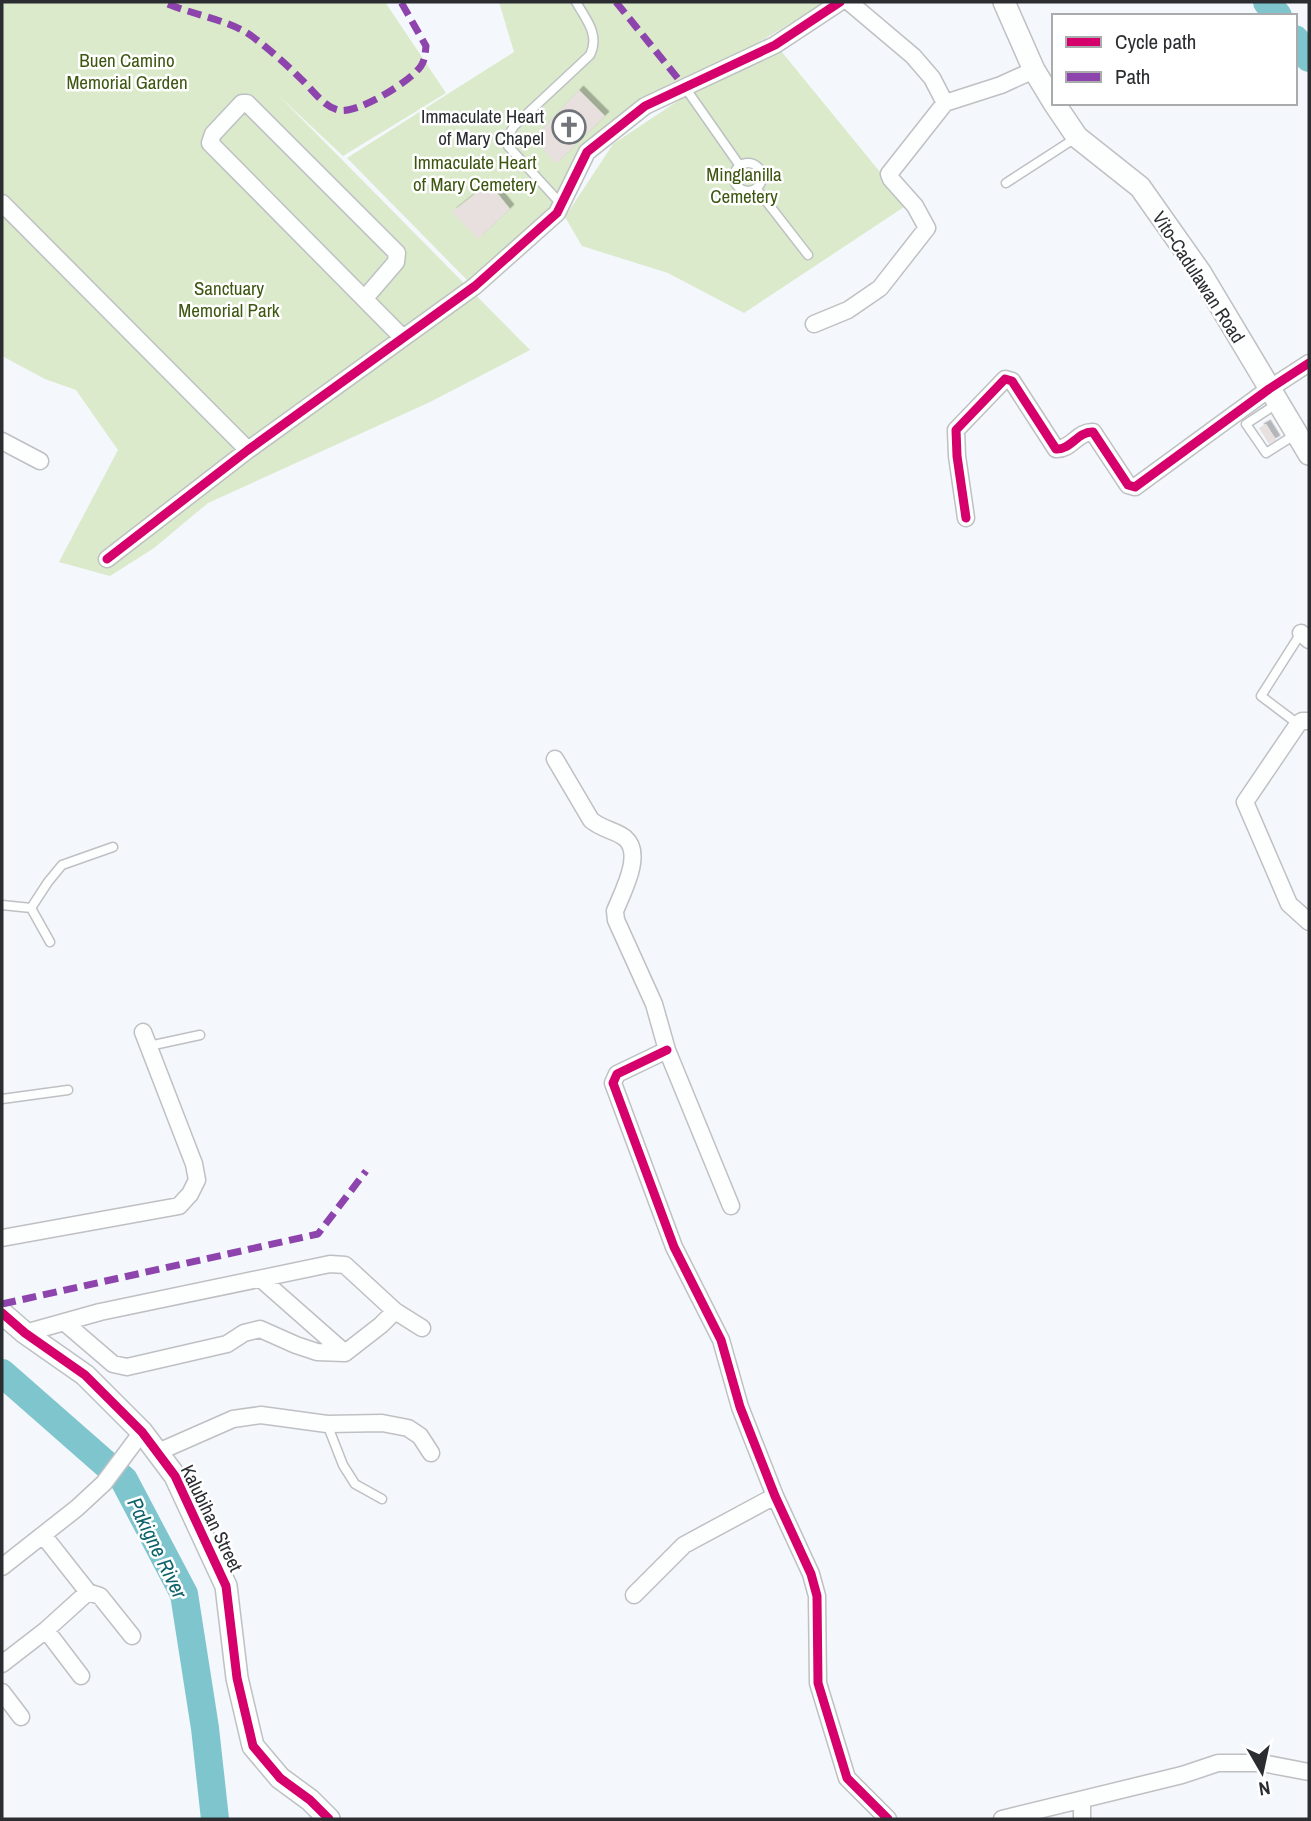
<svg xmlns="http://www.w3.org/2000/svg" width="1311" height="1821" font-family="'Archivo Narrow',sans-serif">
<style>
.green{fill:#daeaca}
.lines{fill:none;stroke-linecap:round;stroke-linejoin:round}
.river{stroke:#7ec5ce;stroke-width:28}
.building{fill:#e7e0df;filter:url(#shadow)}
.service-casing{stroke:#bec0c3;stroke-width:11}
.minor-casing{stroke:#bec0c3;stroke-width:19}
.tertiary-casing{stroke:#bec0c3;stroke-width:24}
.service{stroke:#fdfefe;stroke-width:8}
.minor{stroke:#fdfefe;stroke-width:16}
.tertiary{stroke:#fdfefe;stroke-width:21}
.quiet{stroke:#8e44ad;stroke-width:7;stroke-dasharray:14 7;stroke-linecap:butt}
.cycleway-casing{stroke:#fff;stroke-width:13}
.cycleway{stroke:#d6006c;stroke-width:9}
.labels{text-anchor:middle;stroke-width:5;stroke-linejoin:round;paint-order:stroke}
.park-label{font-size:19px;fill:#3d5610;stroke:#fff}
.poi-label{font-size:19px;fill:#2b2d31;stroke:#fff;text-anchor:end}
.street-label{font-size:19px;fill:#2b2d31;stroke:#fff}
.water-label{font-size:21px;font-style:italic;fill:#0e636b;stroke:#fff}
</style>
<defs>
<filter id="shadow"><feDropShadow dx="4.5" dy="-4.5" stdDeviation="0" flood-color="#0004"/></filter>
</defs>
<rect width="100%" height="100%" fill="#f4f7fb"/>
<path class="green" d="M2,2H385L446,93L343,156L278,95L530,350L430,402L208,503L154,548L110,576L59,562L118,450L76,390L45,379L2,356Z
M499,2H825L735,57L671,83L582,151L555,210L470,283L347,158L514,52Z
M781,51L907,205L744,313L668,273L582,246L565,217L613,144L696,89Z"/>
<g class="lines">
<path class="river" d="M1267,2L1278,16
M1295,39L1309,58
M2,1373L124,1480L184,1594L205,1728L215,1819"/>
</g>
<path class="building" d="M579,90L605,116L556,164L534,138Z
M489,183L510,209L478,239L452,212Z
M1266,424L1276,440L1269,444L1259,428Z"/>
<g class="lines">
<defs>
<path id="service" d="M684,86L740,166
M734 177a14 14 0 1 1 28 0a14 14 0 1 1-28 0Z
M1006,183L1074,139
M756,188L808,255
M562,205L508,146L507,138L514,126L590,55C600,35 586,19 576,2
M1278,403L1246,424L1266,453L1296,434
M1298,724L1261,696L1301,633
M2,905L31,908L50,942
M31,908L48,882L62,865L113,847
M149,1046L200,1035
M2,1099L68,1090
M327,1424L343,1465L355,1484L382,1499"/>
<path id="minor" d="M849,2L913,56L932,78L945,103
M2,203L248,450
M365,298L396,262L397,253L247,103H242L213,134L210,143L402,337
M814,324L848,310L880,288L927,228L915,206L891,179L889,174L945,103L1001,85L1034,70
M2,441L40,461
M966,518L957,456L956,430L1005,379L1012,381L1056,449C1071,450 1078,431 1093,432L1128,485L1135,487L1269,389L1309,363
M107,559L248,450L475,286L557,213L587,152L645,106L775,45L840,2
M1301,633L1309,640
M1309,721H1302L1298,724L1245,802L1289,904L1309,922
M555,759L591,820C603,830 615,830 625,838C644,854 622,893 615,911L616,920L654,1004L667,1050L731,1206
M667,1050L617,1074L613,1083L674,1247L721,1340L740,1407L775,1496L811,1574L817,1596L818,1683L847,1778L888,1819
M2,1238L179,1206L190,1194L197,1180L194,1164L143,1032
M261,1279L345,1353
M64,1322L113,1364L127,1367L227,1344L244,1333L260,1329L296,1345L317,1352L345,1353L381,1325L395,1311
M25,1333L100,1312L330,1264L345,1265L395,1311L422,1328
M158,1452L233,1419L261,1415L327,1424L382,1423L408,1428L420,1436L431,1453
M2,1567L77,1508L104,1483L142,1432
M88,1592L100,1596L132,1636
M634,1595L684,1545L775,1496
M46,1630L81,1676
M2,1664L46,1630L88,1592L43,1535
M2,1692L21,1717
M1002,1819L1182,1775L1218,1763H1262L1309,1772
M1082,1819V1801"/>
<path id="tertiary" d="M1004,2L1034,70L1054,103
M1054,103L1077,137L1140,187L1200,272L1309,454
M2,1313L25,1333L85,1375L142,1432L175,1476L226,1586L237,1678L253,1746L280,1778L310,1800L329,1819"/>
</defs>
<use href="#service" class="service-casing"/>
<use href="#minor" class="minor-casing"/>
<use href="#tertiary" class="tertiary-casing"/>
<use href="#service" class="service"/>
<use href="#minor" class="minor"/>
<use href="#tertiary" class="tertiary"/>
<path class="quiet" d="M616,2L684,86
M168,4C194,15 230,20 253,37C269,49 286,64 301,79C312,89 323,106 338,110C356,115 410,82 421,66C425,60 425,54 426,46L401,2
M2,1304L318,1234L366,1171"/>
<defs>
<path id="cycleway" d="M966,518L957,456L956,430L1005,379L1012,381L1056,449C1071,450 1078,431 1093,432L1128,485L1135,487L1269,389L1309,363
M107,559L248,450L475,286L557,213L587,152L645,106L775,45L840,2
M667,1050L617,1074L613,1083L674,1247L721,1340L740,1407L775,1496L811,1574L817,1596L818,1683L847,1778L888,1819
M2,1313L25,1333L85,1375L142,1432L175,1476L226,1586L237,1678L253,1746L280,1778L310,1800L329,1819"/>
</defs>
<use href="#cycleway" class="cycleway-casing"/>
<use href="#cycleway" class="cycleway"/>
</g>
<defs>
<symbol id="church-ring" viewBox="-11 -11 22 22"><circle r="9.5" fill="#fff" stroke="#717478" stroke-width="1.5"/><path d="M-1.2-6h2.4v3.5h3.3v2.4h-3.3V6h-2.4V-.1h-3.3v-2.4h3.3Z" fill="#717478"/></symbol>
</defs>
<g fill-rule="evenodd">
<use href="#church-ring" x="550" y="108" width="38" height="38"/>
</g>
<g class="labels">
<g class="park-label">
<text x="127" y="67">Buen Camino<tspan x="127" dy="22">Memorial Garden</tspan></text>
<text x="475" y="169">Immaculate Heart<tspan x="475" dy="22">of Mary Cemetery</tspan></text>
<text x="744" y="181">Minglanilla<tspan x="744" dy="22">Cemetery</tspan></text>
<text x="229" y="295">Sanctuary<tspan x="229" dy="22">Memorial Park</tspan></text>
</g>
<g class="poi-label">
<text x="544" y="123">Immaculate Heart<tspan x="544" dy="22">of Mary Chapel</tspan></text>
</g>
<g class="street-label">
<text transform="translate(1199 277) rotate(57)" y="7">Vito-Cadulawan Road</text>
<text transform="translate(212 1518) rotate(64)" y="7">Kalubihan Street</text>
</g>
<g class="water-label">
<text transform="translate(157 1548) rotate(64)" y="7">Pakigne River</text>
</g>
</g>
<rect width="1311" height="1821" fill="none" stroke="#2b2d31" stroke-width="7"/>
<rect x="1052" y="14" width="245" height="91" fill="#ffffff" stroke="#aaabad" stroke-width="2"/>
<rect x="1066" y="37" width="35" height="10" fill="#d6006c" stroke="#aaabad" stroke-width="2"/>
<text x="1115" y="49" font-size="21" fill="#2b2d31">Cycle path</text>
<rect x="1066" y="72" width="35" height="10" fill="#8e44ad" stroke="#aaabad" stroke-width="2"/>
<text x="1115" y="84" font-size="21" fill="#2b2d31">Path</text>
<g transform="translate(1262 1772) rotate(171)" stroke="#ffffff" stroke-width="5" paint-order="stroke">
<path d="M0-5L12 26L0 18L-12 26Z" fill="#2b2d31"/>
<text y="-10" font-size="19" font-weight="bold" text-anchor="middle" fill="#2b2d31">N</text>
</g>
</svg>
